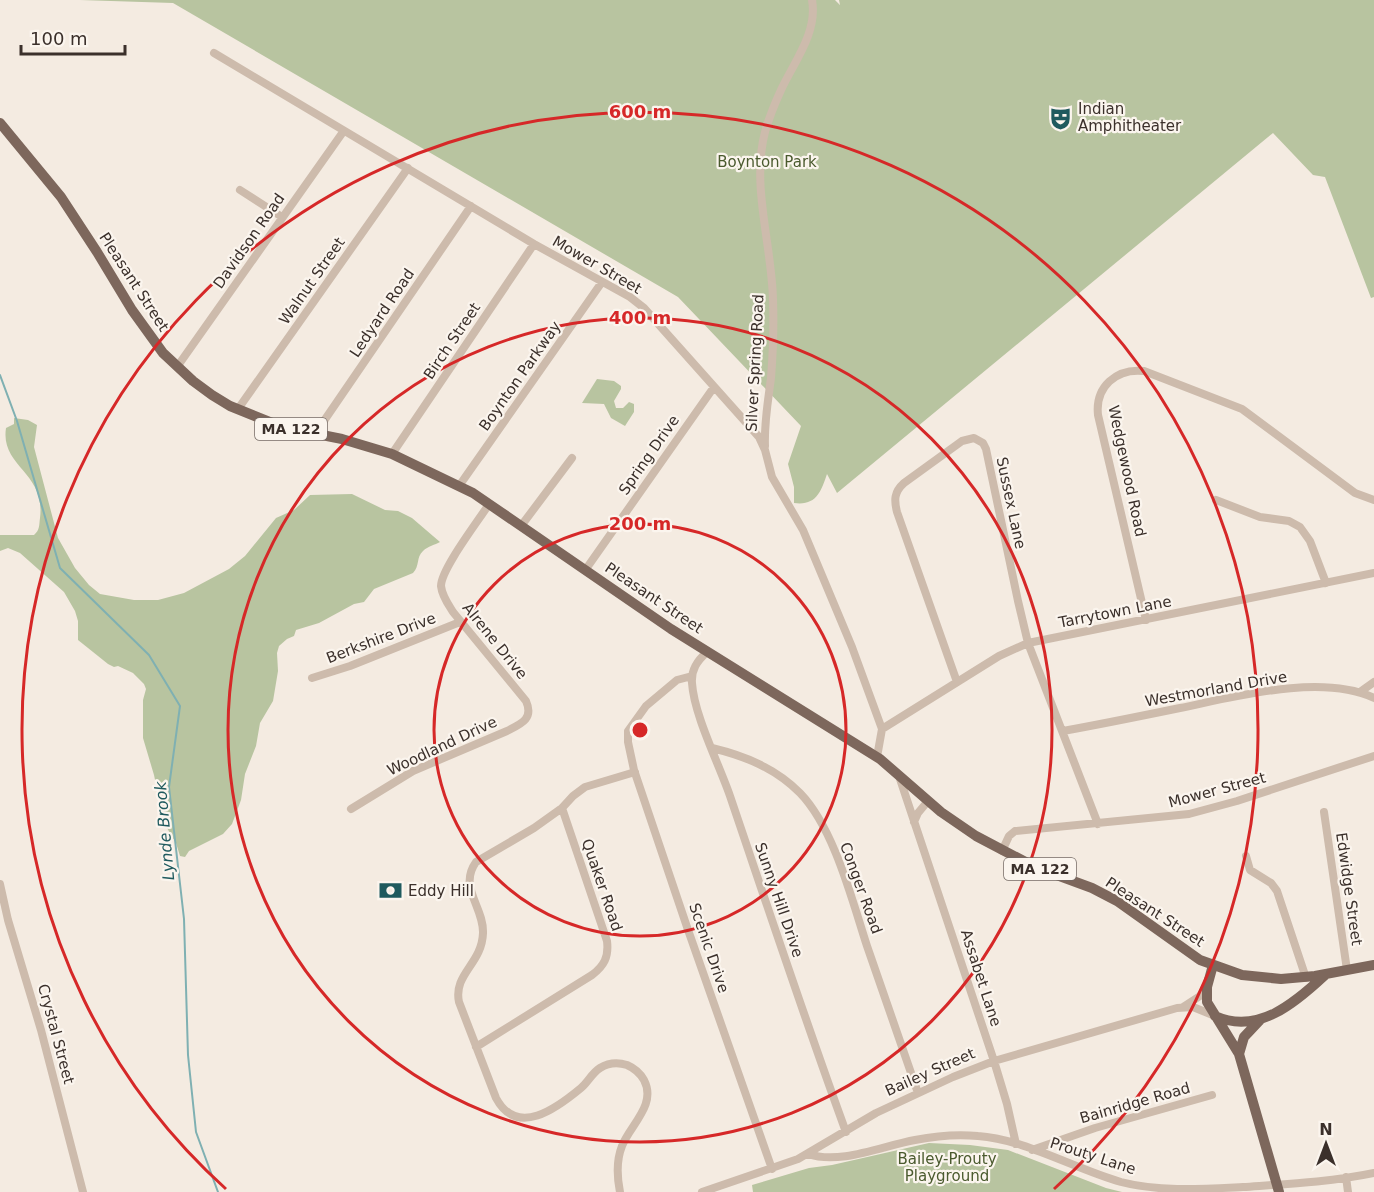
<svg xmlns="http://www.w3.org/2000/svg" width="1374" height="1192" font-family="'DejaVu Sans',sans-serif">
<style>
.green{fill:#b8c4a0}
.lines{fill:none;stroke-linecap:round;stroke-linejoin:round}
.stream{stroke:#7fb0b2;stroke-width:2}
.minor{stroke:#cdbbac;stroke-width:8}
.major{stroke:#7d675c;stroke-width:10}
.ring{fill:none;stroke:#d62828;stroke-width:3}
.labels{text-anchor:middle;stroke-width:4.5;stroke-linejoin:round;paint-order:stroke}
.shield{fill:#fbf5ee;stroke:#756b66;stroke-width:1.5}
.shield-label{font-size:14px;font-weight:bold;fill:#3b302b}
.poi-label{font-size:15px;fill:#3b302b;stroke:#fbf5ee;text-anchor:start}
.park-label{font-size:15px;fill:#4a5a2e;stroke:#fbf5ee}
.street-label{font-size:15px;fill:#3b302b;stroke:#fbf5ee}
.water-label{font-size:16px;font-style:italic;fill:#1f5a5e;stroke:#fbf5ee}
.centre{fill:#d62828;stroke:#fbf5ee;stroke-width:3}
.ring-label{font-size:18px;text-anchor:middle;font-weight:bold;fill:#d62828;stroke:#fbf5ee;stroke-width:4.5;stroke-linejoin:round;paint-order:stroke}
</style>
<rect width="100%" height="100%" fill="#f4ebe1"/>
<path class="green" d="M80,0H835L840,5L839,0H1374V297L1371,298L1325,177L1313,175L1273,133L837,493L827,474C821,492 816,506 794,503V487L788,464L801,426L678,297L173,3Z
M597,379L614,381L621,386V389L614,401L616,408H623L629,402L634,404V412L625,426L611,418L604,404L582,403Z
M14,418L28,420L37,425L34,447L58,538L75,568L89,585L100,594L134,600H158L184,593L229,569L245,556L276,518L294,510L310,495L352,494L385,510L398,511L412,518L440,542C435,545 428,546 423,551C416,557 420,566 413,573L374,589L364,602L354,604L319,623L296,630L294,636L287,639L279,646L277,653L278,671L273,701L260,723L256,746L245,774L241,800L232,824L223,834L189,851L185,857L180,856L176,843L164,823L154,775L143,738V700L146,689L144,684L133,673L118,666L114,667L108,664L78,640V621L75,611L64,592L20,553L8,548L0,551V535H34C40,530 39,525 40,518C46,472 0,467 6,428L14,424Z
M929,1143L970,1145L1008,1150L1106,1188L1122,1192H753L752,1185L809,1168L832,1165Z"/>
<g class="lines">
<path class="stream" d="M0,375L17,421L60,568L149,655L180,706L169,787L184,919L188,1055L196,1132L218,1192"/>
<path class="minor" d="M214,53L534,244L630,297L644,308L759,437L765,450L772,477L803,530L852,647L882,729L877,757
M240,190L282,217
M177,367L343,132
M238,409L408,168
M315,434L471,206
M765,446C764,423 768,401 771,378C773,352 774,326 773,300C772,246 751,185 765,132C769,118 775,103 781,90C794,62 818,32 812,0
M392,454L534,244
M459,486L602,282
M1216,500L1260,517L1289,521L1300,527L1310,541L1326,583
M521,526L572,458
M586,569L714,387
M1146,620L1098,415C1095,387 1116,368 1144,371L1242,409L1355,493L1374,500
M707,652C697,661 691,670 692,683C694,715 719,764 730,796C768,908 805,1020 846,1132
M692,676L677,680L646,706L628,731V742L634,770L687,927L772,1169
M312,678L350,666L460,622
M957,682L897,512C894,500 894,492 904,483L962,441L974,438L983,443L986,449L1018,601L1028,643L1098,824
M1360,692L1374,682
M882,729L999,656L1028,643L1374,573
M1063,731C1102,724 1141,716 1180,708C1234,697 1322,673 1374,698
M712,748C745,756 775,768 800,793C834,828 852,900 867,946C884,995 901,1044 918,1093
M899,776L994,1061L1007,1104L1016,1144
M351,809L413,771L507,731C521,724 534,719 526,701L453,612C448,604 442,596 441,586C441,569 479,520 489,504
M1324,812L1347,970
M914,822L918,813L928,801
M1002,851L1009,836L1015,831L1189,814L1237,801L1374,756
M1246,856L1250,870L1271,883L1277,891L1306,978
M0,884L8,920L41,1030L83,1192
M1183,1007L1200,996L1207,987
M476,1047L592,975C604,966 609,957 607,941L562,808
M1032,1150L1095,1128L1212,1095
M808,1154C840,1165 882,1146 915,1140C935,1136 957,1134 978,1136C1024,1139 1075,1169 1121,1182C1160,1192 1202,1189 1243,1187C1287,1184 1331,1182 1374,1173
M1346,1177L1348,1192
M620,1192C617,1177 616,1161 622,1146C630,1125 657,1105 644,1080C640,1073 634,1068 627,1065C618,1062 608,1063 600,1068C592,1073 588,1082 581,1088C557,1108 517,1138 496,1098L459,1002C453,974 482,964 483,933C484,907 458,887 476,862L534,828L562,808L573,796L585,787L635,772
M702,1192L798,1159L876,1113L953,1077L994,1061L1177,1008L1193,1007L1215,1016"/>
<path class="major" d="M0,123L61,197L97,252L132,310L163,353L193,381L212,395L230,406L282,427L342,439L392,454L473,493L671,629L880,759L941,812L976,836L1035,867L1092,888L1117,901L1200,960L1242,975L1281,979L1315,976L1374,965
M1213,965L1207,987V1002L1239,1054L1279,1192
M1215,1016C1258,1035 1295,1003 1325,975
M1239,1054L1244,1037L1260,1020"/>
</g>
<g class="ring">
<circle cx="640" cy="730" r="206"/>
<circle cx="640" cy="730" r="412"/>
<path d="M226 1189A618 618 0 1 1 1054 1189"/>
</g>
<defs>
<symbol id="theatre-bare" viewBox="-9 -9 18 18"><path d="M-5-5.5Q0-4 5-5.5V0Q5 5 0 6Q-5 5-5 0ZM-3.3-2.5H-1v1.5H-3.3ZM1-2.5H3.3v1.5H1ZM-2.8 1Q0 5.5 2.8 1Z" fill="#1f5a5e" stroke="#fbf5ee" stroke-width="2.5" paint-order="stroke"/></symbol>
<symbol id="bank-bare" viewBox="-9 -9 18 18"><path d="M-6-4H6V4H-6ZM0-2.3a2.3 2.3 0 1 0 0 4.6a2.3 2.3 0 1 0 0-4.6Z" fill="#1f5a5e" stroke="#fbf5ee" stroke-width="2.5" paint-order="stroke"/></symbol>
</defs>
<g fill-rule="evenodd">
<use href="#theatre-bare" x="1044" y="102" width="33" height="33"/>
<use href="#bank-bare" x="374" y="874" width="33" height="33"/>
</g>
<g class="labels">
<g class="shield">
<rect x="255" y="418" width="72" height="22" rx="4.5"/>
<rect x="1004" y="858" width="72" height="22" rx="4.5"/>
</g>
<g class="shield-label">
<text x="291" y="434">MA 122</text>
<text x="1040" y="874">MA 122</text>
</g>
<g class="poi-label">
<text x="1078" y="114">Indian<tspan x="1078" dy="17">Amphitheater</tspan></text>
<text x="408" y="896">Eddy Hill</text>
</g>
<g class="park-label">
<text x="767" y="167">Boynton Park</text>
<text x="947" y="1164">Bailey-Prouty<tspan x="947" dy="17">Playground</tspan></text>
</g>
<g class="street-label">
<text transform="translate(249 241) rotate(-55)" y="5">Davidson Road</text>
<text transform="translate(597 265) rotate(30)" y="5">Mower Street</text>
<text transform="translate(312 281) rotate(-55)" y="5">Walnut Street</text>
<text transform="translate(134 282) rotate(57)" y="5">Pleasant Street</text>
<text transform="translate(382 313) rotate(-56)" y="5">Ledyard Road</text>
<text transform="translate(452 341) rotate(-56)" y="5">Birch Street</text>
<text transform="translate(755 363) rotate(-87)" y="5">Silver Spring Road</text>
<text transform="translate(520 376) rotate(-55)" y="5">Boynton Parkway</text>
<text transform="translate(649 455) rotate(-55)" y="5">Spring Drive</text>
<text transform="translate(1127 471) rotate(78)" y="5">Wedgewood Road</text>
<text transform="translate(1011 503) rotate(78)" y="5">Sussex Lane</text>
<text transform="translate(654 598) rotate(34)" y="5">Pleasant Street</text>
<text transform="translate(1115 612) rotate(-11)" y="5">Tarrytown Lane</text>
<text transform="translate(381 638) rotate(-21)" y="5">Berkshire Drive</text>
<text transform="translate(495 641) rotate(51)" y="5">Alrene Drive</text>
<text transform="translate(1216 689) rotate(-10)" y="5">Westmorland Drive</text>
<text transform="translate(442 746) rotate(-25)" y="5">Woodland Drive</text>
<text transform="translate(1217 790) rotate(-15)" y="5">Mower Street</text>
<text transform="translate(602 885) rotate(71)" y="5">Quaker Road</text>
<text transform="translate(861 888) rotate(70)" y="5">Conger Road</text>
<text transform="translate(1349 889) rotate(82)" y="5">Edwidge Street</text>
<text transform="translate(779 900) rotate(71)" y="5">Sunny Hill Drive</text>
<text transform="translate(1155 912) rotate(33)" y="5">Pleasant Street</text>
<text transform="translate(709 948) rotate(71)" y="5">Scenic Drive</text>
<text transform="translate(981 978) rotate(72)" y="5">Assabet Lane</text>
<text transform="translate(56 1034) rotate(75)" y="5">Crystal Street</text>
<text transform="translate(930 1072) rotate(-24)" y="5">Bailey Street</text>
<text transform="translate(1135 1103) rotate(-16)" y="5">Bainridge Road</text>
<text transform="translate(1093 1156) rotate(18)" y="5">Prouty Lane</text>
</g>
<g class="water-label">
<text transform="translate(164 831) rotate(-95)" y="6">Lynde Brook</text>
</g>
</g>
<circle cx="640" cy="730" r="9" class="centre"/>
<g class="ring-label">
<text x="640" y="118">600 m</text>
<text x="640" y="324">400 m</text>
<text x="640" y="530">200 m</text>
</g>
<g transform="translate(1326 1144)" stroke="#fbf5ee" stroke-width="4.5" paint-order="stroke">
<path d="M0-4.5L10 22L0 15L-10 22Z" fill="#3b302b"/>
<text y="-9" font-size="16" font-weight="bold" text-anchor="middle" fill="#3b302b">N</text>
</g>
<path d="M21 45v9h104v-9" fill="none" stroke="#3b302b" stroke-width="3"/>
<text x="30" y="45" font-size="18" fill="#3b302b" stroke="#fbf5ee" stroke-width="4.5" paint-order="stroke">100 m</text>
</svg>
